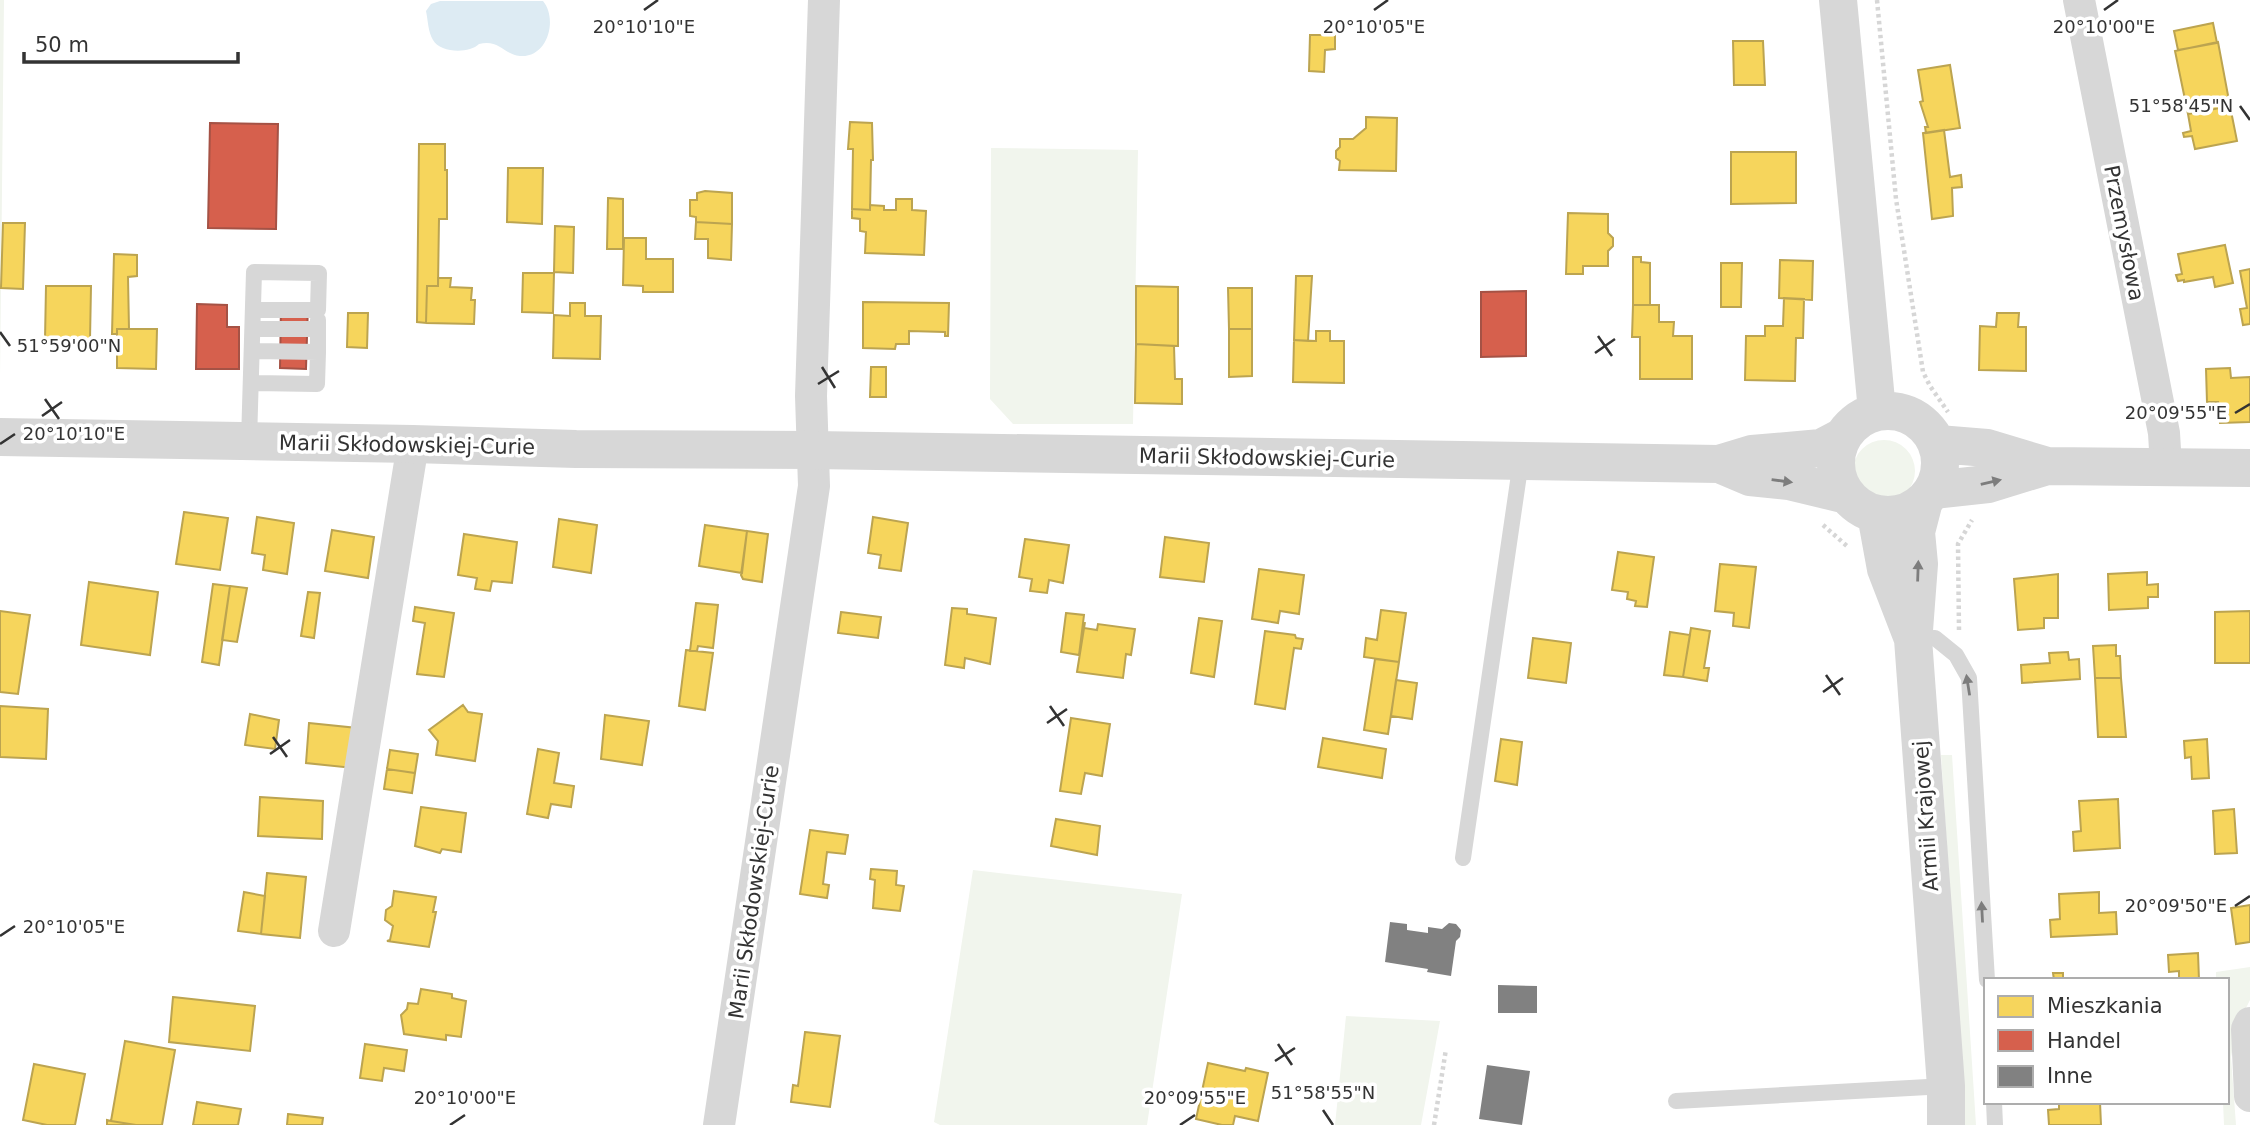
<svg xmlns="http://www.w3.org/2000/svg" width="2250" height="1125" font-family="'DejaVu Sans',sans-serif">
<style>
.green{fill:#f1f5ed}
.water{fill:#ddebf3}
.homes{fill:#f6d55c;stroke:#bca450;stroke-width:2}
.shops{fill:#d6604d;stroke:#a55245;stroke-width:2}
.building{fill:#818181}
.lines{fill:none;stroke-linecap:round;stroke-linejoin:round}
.path{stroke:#d6d6d6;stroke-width:4.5;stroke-dasharray:3.5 3.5;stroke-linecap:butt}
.service{stroke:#d7d7d7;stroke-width:16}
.minor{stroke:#d7d7d7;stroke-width:32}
.tertiary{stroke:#d7d7d7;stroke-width:38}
.oneway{fill:#7d7d7d}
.ticks{fill:none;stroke:#333;stroke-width:2.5}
.labels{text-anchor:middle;stroke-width:7;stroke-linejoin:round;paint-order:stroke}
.street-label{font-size:21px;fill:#333;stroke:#fff}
.ticks-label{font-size:18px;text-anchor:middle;fill:#333;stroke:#fff;stroke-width:7;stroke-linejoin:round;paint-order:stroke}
</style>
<rect width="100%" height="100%" fill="#fff"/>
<path class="green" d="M0,0H4L0,379Z
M991,148L1138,150L1133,424H1013L990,399Z
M1853 471a31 31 0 1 1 62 0a31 31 0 1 1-62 0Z
M1941,755H1952L1976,1125H1965Z
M973,870L1182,894L1147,1125H940L934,1122Z
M2250,967V1000L2237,1026L2231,1057L2236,1125H2224L2223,1102H2227V980H2216V972Z
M1346,1016L1440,1021L1421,1125H1335Z"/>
<path class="water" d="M440,1H543C558,19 548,58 520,56C503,54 499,39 479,44C469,54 440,53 433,40C428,32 428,20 426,11L431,4Z"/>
<path class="homes" d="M2213,23L2217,43L2178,50L2174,31Z
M1310,35H1335V49L1325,50L1324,72L1309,71Z
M1733,41H1763L1765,85H1734Z
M2218,42L2230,106L2188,114L2175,51Z
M1950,65L1960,128L1926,133L1925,127H1928L1920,102L1923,101L1918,70Z
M2230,106L2237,141L2195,149L2192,136L2184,137L2183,133L2191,131L2188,114Z
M1366,117L1397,118L1396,171L1339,170L1340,161L1336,158V151L1340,147V139H1353L1366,128Z
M850,122L872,123L873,160H871L870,210L852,209L853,149H848Z
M1944,130L1950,177L1961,175L1962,187L1952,188L1953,216L1932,219L1923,133Z
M419,144H445V170H447V219H439L438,286H427L426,323L417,322Z
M1731,152H1796V203L1731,204Z
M508,168H543L542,224L507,222Z
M705,191L732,193V224L696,222V217L690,216V200H697V193Z
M608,198L623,199V249H607Z
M896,199H912V210L926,211L924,255L865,253L866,232L860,231V219L852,218V209L870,210V205L884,206V210H896Z
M1568,213L1608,214V233L1613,238V246L1608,251V266H1583V274H1566Z
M696,222L732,224L731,260L708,258V239H695Z
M3,223H25L23,289L1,288Z
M555,226L574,227L573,273L554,272Z
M624,238H646V259H673V292H643V286L623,285Z
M2225,245L2233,283L2215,287L2213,277L2184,282V280L2178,281L2176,275L2182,274L2178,254Z
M114,254L137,255V276L128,277L129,329H117V334H112Z
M1633,257H1641V262L1650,263V305H1633Z
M1780,260L1813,261L1812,300L1779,298Z
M1721,263H1742L1741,307H1721Z
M2250,269V324L2243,325L2240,309L2247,308L2240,271Z
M523,273H554L553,313L522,312Z
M1296,276H1312L1308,341L1294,340Z
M438,278H451L450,287L472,288L471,300H475L474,324L426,323L427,286H438Z
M46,286H91L90,340H45Z
M1136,286L1178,287V346L1136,344Z
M1228,288H1252V329H1229Z
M1784,298L1804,299L1803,338H1796L1795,381L1745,380L1746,336H1765V326H1783Z
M863,302L949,303L948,336H945V332L909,331V344H896L895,349L863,348Z
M570,303H585V316H601L600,359L553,358L554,315L570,316Z
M1633,305H1659V322H1674L1673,336H1692V379H1640V337H1632Z
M348,313H368L367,348L347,347Z
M1997,313H2019L2018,327H2026V371L1979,370L1980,326L1996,327Z
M117,329H157L156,369L117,368Z
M1229,329H1252V376L1229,377Z
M1316,331H1330V341H1344V383L1293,382L1294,340L1316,341Z
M1136,344L1174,346L1175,379H1182V404L1135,403Z
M871,367H886V397H870Z
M2230,368L2231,378L2250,377V422L2220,423L2218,402H2207L2206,369Z
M184,512L228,518L220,570L176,564Z
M257,517L294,523L287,574L263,570L265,555L252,553Z
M873,517L908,523L901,571L879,568L881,555L868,553Z
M559,519L597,525L591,573L553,567Z
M705,525L747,531L742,573L699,566Z
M332,530L374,537L368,578L325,571Z
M747,531L768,534L762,582L743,579L741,575Z
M464,534L517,542L512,583L492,581L490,591L475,589L477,578L458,575Z
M1165,537L1209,543L1204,582L1160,577Z
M1025,539L1069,545L1063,583L1049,580L1047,593L1030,591L1032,579L1019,577Z
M1618,552L1654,557L1647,607L1635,606L1636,601L1627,599L1628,592L1612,590Z
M1720,564L1756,567L1749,628L1733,626L1734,613L1715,611Z
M1259,569L1304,575L1299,614L1280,611L1278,623L1252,619Z
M2147,572V585L2158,584V597H2148V608L2109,610L2108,574Z
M2058,574V618H2044V628L2018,630L2014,579Z
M89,582L158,592L150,655L81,645Z
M213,584L230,586L219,665L202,662Z
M230,586L247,588L237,642L222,640Z
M308,592L320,593L314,638L301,636Z
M696,603L718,605L713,648L698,646L697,651H690Z
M415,607L454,613L444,677L417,674L425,623L413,621Z
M952,608L967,609V614L996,618L990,664L965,658L964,668L945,665Z
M1381,610L1406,613L1399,662L1364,657L1366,638L1377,640Z
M0,611L30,615L18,694L0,692Z
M2250,611V663H2215V612Z
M841,612L881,617L878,638L838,633Z
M1066,613L1084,615L1079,655L1061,652Z
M1199,618L1222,621L1214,677L1191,673Z
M1085,622L1084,628L1097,630L1098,624L1135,629L1131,655L1126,654L1123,678L1077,672Z
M1691,628L1710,631L1704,668H1709L1707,681L1683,677Z
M1265,631L1295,635L1296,638L1303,639L1301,649L1294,648L1285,709L1255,704Z
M1670,632L1690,635L1683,677L1664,675Z
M1533,638L1571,643L1566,683L1528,678Z
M2116,645V656H2120L2121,678H2095L2093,646Z
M686,650L713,653L705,710L679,706Z
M2068,652L2069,660L2079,659L2080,679L2022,683L2021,665L2050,663L2049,653Z
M1375,659L1399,662L1388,734L1364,730Z
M2095,678H2121L2126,737H2098Z
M1396,680L1417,683L1412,719L1391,716Z
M463,705L468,712L482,714L475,761L436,755L438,741L429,730Z
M0,706L48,709L46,759L0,757Z
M250,714L279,720L275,749L245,745Z
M605,715L649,721L642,765L601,759Z
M1071,718L1110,724L1102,776L1085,773L1081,794L1060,791Z
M309,723L357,728L353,768L306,763Z
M1323,738L1386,749L1382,778L1318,767Z
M1501,739L1522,742L1517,785L1495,781Z
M2207,739L2209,778L2192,779L2191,757L2185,758L2184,741Z
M538,749L559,753L554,783L574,786L571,807L551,804L548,818L527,814Z
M390,750L418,754L415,773L387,769Z
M387,769L415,773L412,793L384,789Z
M260,797L323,801L322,839L258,836Z
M2118,799L2120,848L2074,851L2073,832L2081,831L2079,801Z
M421,807L466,813L461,852L442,849L440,853L415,846Z
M2234,809L2237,853L2215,854L2213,811Z
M1056,819L1100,826L1097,855L1051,846Z
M810,830L848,835L845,854L827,852L823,884L829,885L827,898L800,894Z
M871,869L897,871L896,885L904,886L900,911L873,908L875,880L870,879Z
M267,873L306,877L300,938L261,934Z
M394,891L436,897L433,912H436L429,947L387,941L390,940L393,926L385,920L386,910L392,906Z
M244,892L265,896L261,934L238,931Z
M2099,892V913L2116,912L2117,934L2051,937L2050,920L2060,919L2059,894Z
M2250,905V942L2236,944L2231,908Z
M2198,953L2199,980H2179V971L2169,972L2168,955Z
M2053,973H2063V980H2054Z
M2133,978V980H2084Z
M421,989L452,994V998L466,1001L461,1037L446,1035V1040L404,1034L401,1015L407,1009L408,1003L418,1004Z
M173,997L255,1006L250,1051L169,1042Z
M805,1032L840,1036L830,1107L791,1102L793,1085L798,1086Z
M125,1041L175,1050L162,1125H136L111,1121Z
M365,1044L407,1050L404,1071L384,1068L382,1081L360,1078Z
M1208,1063L1245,1071L1246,1068L1268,1073L1258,1121L1235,1116L1233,1125H1222L1196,1119Z
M34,1064L85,1074L75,1125H47L23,1120Z
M197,1102L241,1109L238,1125H193Z
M2059,1102H2100L2101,1125H2049L2048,1110L2059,1109Z
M288,1114L323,1118L322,1125H287Z
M107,1120L111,1121L136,1125H107Z"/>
<path class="shops" d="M210,123L278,124L276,229L208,228Z
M1526,291V356L1481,357V292Z
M197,304L227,305V327H239V369H196Z
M281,304H308L306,369L280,368Z"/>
<path class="building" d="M1390,922L1407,924V930L1428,933V927L1442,929L1449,923L1456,924L1461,930L1460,937L1456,941L1451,976L1427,972L1428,969L1385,962Z
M1498,985L1537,986V1013H1498Z
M1487,1065L1530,1071L1522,1125L1479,1119Z"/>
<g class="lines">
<path class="path" d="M1877,0L1896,199L1923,372L1930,386L1948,412
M1823,525L1848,547
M1959,630L1958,544L1972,520
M1434,1125L1446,1049"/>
<path class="service" d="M253,329H318V320
M253,351L318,352V329
M252,383L317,384L318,352
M249,441L254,272L319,273L318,310H253
M1913,639L1935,638L1956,655L1969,678L1987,980
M1463,858L1521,461
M1676,1101L1946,1086
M1994,1102L1995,1125"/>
<path class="minor" d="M2079,0L2164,433L2166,467
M334,931L413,444
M2250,1023L2247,1029L2250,1096
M719,1125L814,486L811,396L824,0"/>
<path class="tertiary" d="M1838,0L1877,411
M1836 463a52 52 0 1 1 104 0a52 52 0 1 1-104 0Z
M0,437L413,444L576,449L814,450L1719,464L1752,454L1821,448L1842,437
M1938,444L1987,448L2047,466L2250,468
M1724,466L1750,477L1789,481L1847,495
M1933,490L1988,484L2047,466
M1876,514L1886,569L1913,639L1946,1086V1125
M1914,630L1919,564L1916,532L1924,501"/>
</g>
<defs><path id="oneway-solid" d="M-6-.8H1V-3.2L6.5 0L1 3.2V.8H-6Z" transform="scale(1.75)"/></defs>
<g class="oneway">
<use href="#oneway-solid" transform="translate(1782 481) rotate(8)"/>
<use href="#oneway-solid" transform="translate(1991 482) rotate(-13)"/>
<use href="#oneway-solid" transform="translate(1918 571) rotate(-88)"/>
<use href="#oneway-solid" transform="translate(1968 685) rotate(-99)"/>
<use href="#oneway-solid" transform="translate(1982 912) rotate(-93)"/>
</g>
<path class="ticks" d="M644,10L658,0M1374,10L1388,0M2104,10L2118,0M2240,106L2250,120M0,332L10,346M1598,336L1612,356M1595,353L1615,339M822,367L835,388M818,384L839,371M45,399L59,419M2235,413L2250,404M42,416L62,402M0,444L15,434M1826,675L1840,695M1823,692L1843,678M1050,706L1064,726M1047,723L1067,709M273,737L287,757M270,754L290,740M2235,906L2250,896M0,936L15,926M1278,1044L1292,1065M1275,1061L1295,1048M1323,1110L1333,1125M450,1125L465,1115M1180,1125L1195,1115"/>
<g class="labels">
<g class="street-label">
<text transform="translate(2124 233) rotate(79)" y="7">Przemysłowa</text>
<text transform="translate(407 445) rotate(1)" y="7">Marii Skłodowskiej-Curie</text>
<text transform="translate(1267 458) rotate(1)" y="7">Marii Skłodowskiej-Curie</text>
<text transform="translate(1926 816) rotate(-94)" y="7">Armii Krajowej</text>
<text transform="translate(754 892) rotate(-82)" y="7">Marii Skłodowskiej-Curie</text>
</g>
</g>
<g class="ticks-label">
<text x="644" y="33">20°10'10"E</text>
<text x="1374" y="33">20°10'05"E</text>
<text x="2104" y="33">20°10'00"E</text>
<text x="2181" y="112">51°58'45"N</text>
<text x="69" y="352">51°59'00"N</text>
<text x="2176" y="419">20°09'55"E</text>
<text x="74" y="440">20°10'10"E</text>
<text x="2176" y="912">20°09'50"E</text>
<text x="74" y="933">20°10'05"E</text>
<text x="1323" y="1099">51°58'55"N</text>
<text x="465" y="1104">20°10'00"E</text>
<text x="1195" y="1104">20°09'55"E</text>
</g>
<rect x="1984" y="978" width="245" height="126" fill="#ffffff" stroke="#adadad" stroke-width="2"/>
<rect x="1998" y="996" width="35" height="21" fill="#f6d55c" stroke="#adadad" stroke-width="2"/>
<text x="2047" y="1013" font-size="21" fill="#333333">Mieszkania</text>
<rect x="1998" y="1030" width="35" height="21" fill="#d6604d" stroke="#adadad" stroke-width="2"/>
<text x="2047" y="1048" font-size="21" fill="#333333">Handel</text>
<rect x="1998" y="1066" width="35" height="21" fill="#818181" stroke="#adadad" stroke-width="2"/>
<text x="2047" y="1083" font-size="21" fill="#333333">Inne</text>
<path d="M24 52v10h214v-10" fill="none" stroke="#333333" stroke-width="3.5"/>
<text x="35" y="52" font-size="21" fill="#333333" stroke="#ffffff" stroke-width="5" paint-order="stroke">50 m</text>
</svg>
